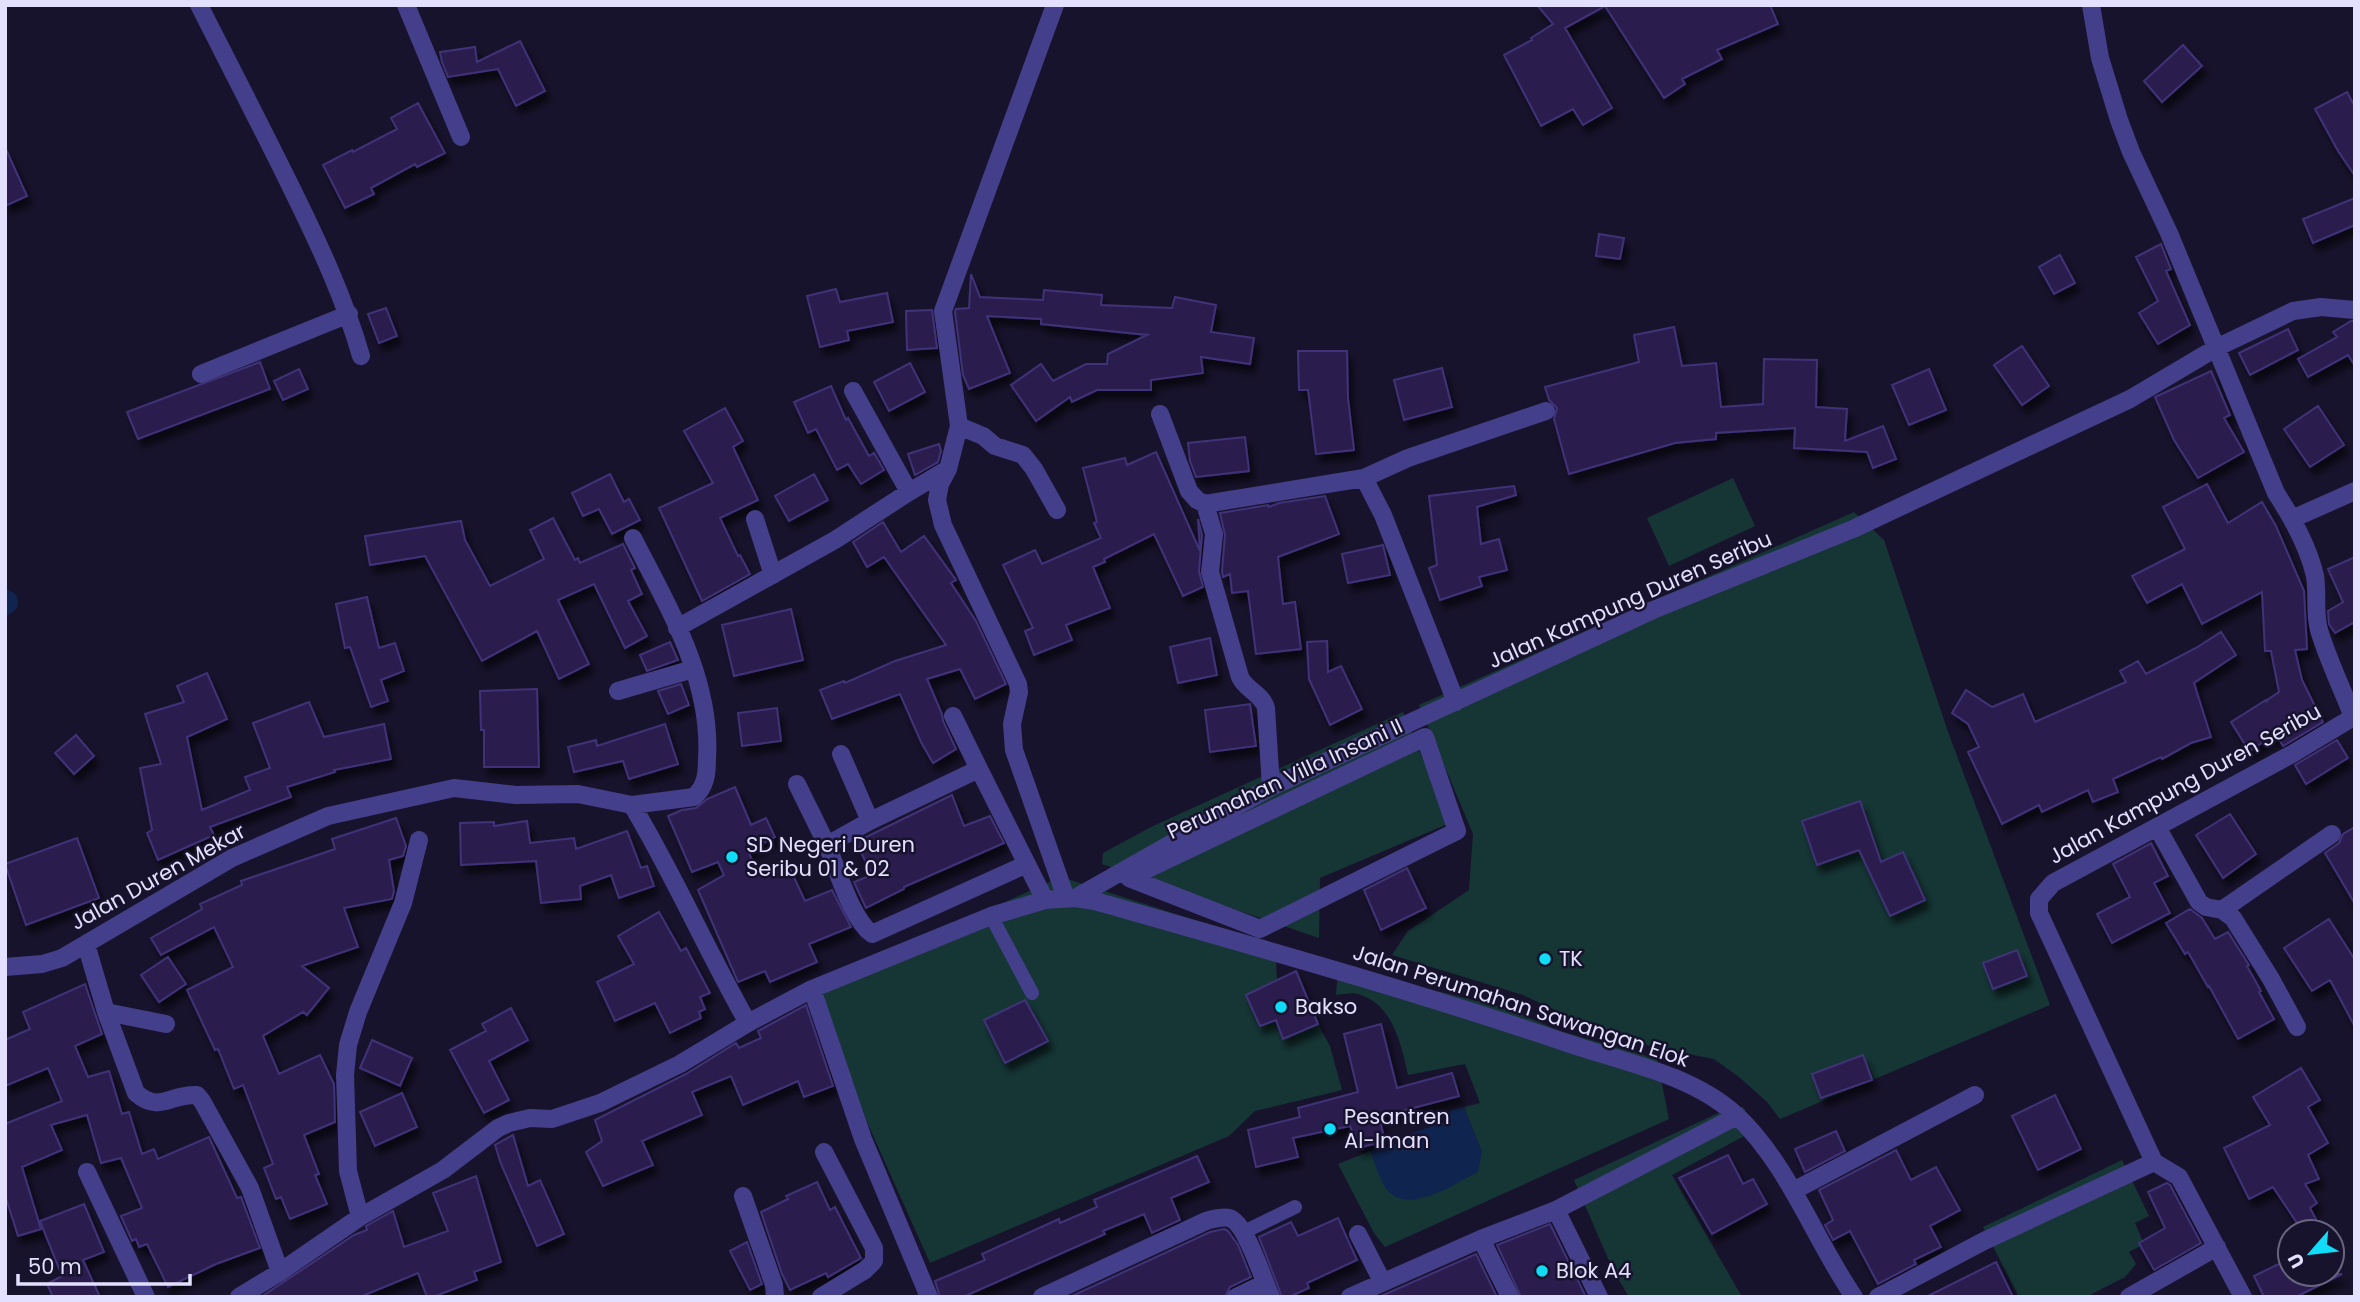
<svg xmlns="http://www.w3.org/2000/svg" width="2360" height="1302" font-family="Poppins,sans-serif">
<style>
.green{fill:#163636}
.water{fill:#0f254f}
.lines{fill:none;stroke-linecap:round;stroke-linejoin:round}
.canal{stroke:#0f254f;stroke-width:24}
.building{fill:#291f4d;stroke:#413278;stroke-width:2;filter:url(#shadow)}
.lane{stroke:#443f8a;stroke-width:14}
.street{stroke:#443f8a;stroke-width:18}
.poi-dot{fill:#10dcf8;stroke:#18132c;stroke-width:2.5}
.labels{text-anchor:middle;stroke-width:5;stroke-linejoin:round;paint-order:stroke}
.street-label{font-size:21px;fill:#e3dffe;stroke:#18132c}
.poi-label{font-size:21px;fill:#e3dffe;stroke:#18132c;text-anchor:start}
</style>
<defs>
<filter id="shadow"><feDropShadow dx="4.5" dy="8" stdDeviation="3.5" flood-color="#0009"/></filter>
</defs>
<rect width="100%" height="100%" fill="#18132c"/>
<path class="green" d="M1733,478L1755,526L1669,566L1647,518Z
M1854,512L1884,540L1947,729L2050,1005L1780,1119L1767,1102L1739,1077L1714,1059L1653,1047L1574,1019L1523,995L1392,955L1408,931L1469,890L1473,834L1419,705Z
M1403,712L1450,823L1320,878L1319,938L1102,864L1103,853L1151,827Z
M1061,877L1275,946L1277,980L1246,995L1260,1026L1276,1020L1284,1038L1318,1024L1330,1046L1342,1090L1255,1111L1229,1136L930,1263L867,1122L819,985Z
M1338,967L1506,1008L1560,1031L1657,1059L1669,1119L1385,1247L1374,1233L1338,1164L1370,1151L1388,1191L1482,1152L1464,1107L1480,1103L1465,1064L1408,1075C1401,1044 1393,1004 1358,994C1352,992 1343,994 1336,995Z
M1743,1107L1757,1129L1672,1175L1742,1297H1629L1613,1270L1574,1180L1727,1109Z
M2122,1160L2149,1216L2135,1223L2144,1244L2129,1252L2136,1264L2125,1277L2086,1297H2019L1983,1227Z"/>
<path class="water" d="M1464,1107L1482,1152L1478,1172C1455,1183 1411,1215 1388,1191C1380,1182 1375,1163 1370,1151L1398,1143V1138L1447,1121L1451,1110Z"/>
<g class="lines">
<path class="canal" d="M5,603L6,602"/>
</g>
<path class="building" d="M1537,5H1770L1778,24L1717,50L1722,59L1682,79L1685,84L1664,98L1605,6L1565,28L1612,108L1583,125L1573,109L1541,126L1504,55L1532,40L1531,38L1553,24Z
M520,41L545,91L516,106L498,69L448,77L442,62L440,52L475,47L477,62Z
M2183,45L2202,66L2162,102L2144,81Z
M2347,92L2355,107V176L2338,151L2315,109Z
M418,103L445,153L417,167L415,164L371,188L374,194L345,208L323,165L352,150L353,152L397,129L391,118Z
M5,147L27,196L5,206Z
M2355,198V225L2313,243L2303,219Z
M1599,234L1624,238L1620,259L1596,256Z
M2161,244L2171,269L2166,271L2190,325L2158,344L2139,313L2158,301L2136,257Z
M2060,255L2075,283L2054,294L2039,267Z
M971,274L980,297L1043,300L1044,290L1102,295L1101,305L1172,308L1175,297L1216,305L1211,332L1254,338L1250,364L1201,357L1203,373L1151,380V390H1097L1072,402L1070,397L1036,421L1011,385L1041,364L1053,381L1086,364H1107L1108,354L1147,335L1041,324V319L987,316L1010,373L969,389L963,375L955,312L956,309L969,308Z
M836,289L840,302L887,293L893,322L847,331L849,340L820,347L807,296Z
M386,308L397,336L379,343L368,314Z
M932,310L937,348L907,350L906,311Z
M2351,321H2355V366L2348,355L2308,377L2298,359L2337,337L2333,332Z
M1674,327L1682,366L1716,363L1721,407L1763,404L1764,359L1817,360L1816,407L1847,409L1845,441L1883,426L1896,459L1873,468L1867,452L1794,448L1795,428L1716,433V439L1675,443L1569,474L1554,419L1557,408L1549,400L1545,387L1639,362L1634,335Z
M2288,329L2298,350L2250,375L2239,353Z
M2022,346L2049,386L2022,405L1994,365Z
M1298,351H1347L1348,398L1354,450L1316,454L1308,390H1299Z
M260,362L270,389L138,439L127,412Z
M910,363L925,392L889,411L874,382Z
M1442,368L1452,407L1404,420L1394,380Z
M299,369L308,389L283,400L274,381Z
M1929,369L1946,410L1909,425L1892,385Z
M2211,371L2230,415L2224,418L2244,452L2198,478L2174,440L2155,397Z
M831,386L846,420L848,418L869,456L874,453L884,470L861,484L848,464L837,470L816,429L808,433L794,402Z
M2318,406L2344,445L2310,467L2284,429Z
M725,408L743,441L733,447L758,500L720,518L738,556L740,555L750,574L702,601L659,508L713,483L684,431Z
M1245,437L1249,471L1196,477L1190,461L1188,443Z
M939,444L941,451L938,462L915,475L908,454Z
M1156,452L1200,551L1198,519L1202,535L1199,571L1203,587L1183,596L1154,534L1104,559L1105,562L1093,567L1110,608L1066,625L1072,640L1034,655L1025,631L1033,628L1003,565L1035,550L1042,564L1101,538L1094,523L1097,522L1083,468L1125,458L1127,465Z
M610,474L624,502L629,499L640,520L612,534L599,509L583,516L572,493Z
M814,474L828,500L789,521L775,496Z
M2207,484L2228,523L2262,502L2276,526L2304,591L2307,649L2295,650L2302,680L2323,722L2283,746L2276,734L2249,751L2231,722L2266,700L2267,702V700L2279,692L2271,651H2265L2262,592L2202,624L2182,584L2147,603L2132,576L2185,549L2163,507Z
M1514,486L1516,495L1477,507L1481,544L1499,539L1507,570L1479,577L1482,586L1440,600L1429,568L1437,565L1429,496Z
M1325,496L1339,534L1278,557L1283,604L1295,602L1301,649L1256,654L1248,591L1232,593L1230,574L1223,577L1222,571L1225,535L1220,513L1268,505L1269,507L1279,503Z
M553,518L575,560L578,558L580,563L623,544L635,568L631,570L642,594L628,601L647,636L625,648L594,584L558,600L589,664L559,679L537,631L482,661L425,556L370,565L365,536L461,521L465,540L490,586L544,559L530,530Z
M883,522L901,552L924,536L956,580L951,583L976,621L1006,684L975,699L960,669L927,679L942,714L943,721L956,749L933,763L921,742L900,694L832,719L820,690L844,681L845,683L895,661L946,645L884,557L867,567L853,542Z
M1383,545L1390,575L1348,583L1342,554Z
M2355,557V627L2353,623L2335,633L2329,624L2328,611L2343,602L2328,569Z
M367,597L379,648L395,643L404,671L381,680L388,701L371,707L350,647L345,648L336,604Z
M791,609L803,660L734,676L722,625Z
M2221,632L2236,655L2194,683L2211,737L2191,743L2162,759L2161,757L2113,779L2118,792L2093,802L2088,790L2042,812L2039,805L2002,824L1968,752L1979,747L1968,724L1952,713L1966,690L1992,707L2023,694L2035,722L2126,682L2120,671L2138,661L2146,674L2196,648Z
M1210,638L1217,675L1178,683L1170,647Z
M1327,641L1328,672L1341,666L1362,709L1330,725L1309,679L1307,642Z
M670,642L678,660L647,671L640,655Z
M207,673L227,719L187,737L202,810L250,790L245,777L270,768L253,723L309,702L324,737L384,724L391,759L334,770L335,772L287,787L291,797L210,827L214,835L158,860L147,833L152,830L140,768L161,764L145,714L184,702L177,686Z
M681,684L689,705L668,714L658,691Z
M537,689L539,767H484V730H481L480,691Z
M1250,704L1256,746L1210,752L1205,710Z
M777,708L781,741L742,746L738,713Z
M665,724L678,764L629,779L623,761L574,772L568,747L596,740L597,746Z
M76,735L94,756L74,774L55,753Z
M2337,740L2348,758L2306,784L2295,765Z
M735,787L751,825L766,818L775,837L748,851L757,872L786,860L805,901L832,890L851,927L809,944L817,962L770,982L765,971L738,982L698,890L724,875L718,862L692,872L668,816L682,810L696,808L707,799Z
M952,795L964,826L990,816L1004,843L904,887V889L866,908L854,882L869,876L867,872L870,871L856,842Z
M1860,801L1881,862L1903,852L1925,900L1890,916L1859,850L1817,865L1802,821Z
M2230,814L2256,854L2223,878L2196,835Z
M396,818L406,846L403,856L389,860L394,891L392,899L344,908L358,947L302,966L329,988L307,1015L303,1012L263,1036L279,1074L320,1055L334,1084L335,1122L304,1135L319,1174L315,1175L327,1204L290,1219L281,1197L276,1199L264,1168L273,1164L243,1085L234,1089L218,1049L215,1050L187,990L233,967L214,927L161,955L151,938L202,909L200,904L242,885L241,881L335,849L332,839Z
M527,821L530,843L574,838L576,849L627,831L641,868L647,866L654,886L619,898L611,875L580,886L581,899L541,903L536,861L461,865L460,823L494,822V826Z
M2355,827V904L2325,853L2339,843L2343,834Z
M77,838L99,898L26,925L5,864Z
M2151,843L2168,876L2154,883L2170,913L2112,943L2097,914L2130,897L2113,864Z
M1407,868L1426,908L1381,930L1364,890Z
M2190,909L2202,918L2215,939L2228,932L2249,965L2247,966L2261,991L2259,992L2274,1019L2238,1039L2209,986L2208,987L2188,952L2185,954L2166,923Z
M659,912L681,951L686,948L710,993L700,997L705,1009L699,1012L701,1018L670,1033L655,1003L615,1021L597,982L634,964L618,936Z
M2329,919L2355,960V1027L2330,980L2312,991L2284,948Z
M2017,950L2027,976L1993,989L1983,963Z
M168,957L186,984L159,1002L141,975Z
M1296,971L1318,1024L1283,1039L1276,1020L1260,1026L1246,995Z
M85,984L102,1034L75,1046L88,1077L109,1071L122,1114L129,1112L142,1154L154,1149L158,1159L209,1137L237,1198L241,1197L260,1248L216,1264L168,1287L147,1244L139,1247L136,1239L132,1241L121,1216L142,1208L121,1158L101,1163L87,1115L51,1125L62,1150L22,1167L41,1229L18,1236L5,1195V1124L62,1101L48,1068L5,1086V1040L30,1029L23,1012Z
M1025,1000L1048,1041L1005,1063L984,1020Z
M806,1005L833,1086L804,1097L798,1081L743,1105L731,1076L692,1092L702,1115L642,1141L653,1165L603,1186L586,1152L602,1141L595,1120L686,1074L736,1043L739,1048L761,1038L758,1031Z
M511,1008L528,1040L489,1061L509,1100L484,1113L450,1050L486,1031L482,1024Z
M1381,1024L1397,1088L1452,1073L1459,1096L1379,1117L1385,1141L1358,1148L1350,1126L1293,1138L1298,1157L1256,1167L1248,1130L1300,1117L1298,1108L1358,1092L1344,1034Z
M372,1040L412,1058L400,1086L360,1068Z
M1863,1055L1872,1080L1821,1098L1812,1074Z
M2301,1068L2320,1100L2308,1107L2328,1143L2308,1155L2319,1179L2305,1184L2317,1203L2310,1208L2320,1227L2311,1232H2303L2273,1187L2249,1199L2224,1148L2270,1125L2253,1097Z
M402,1093L417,1127L375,1146L360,1112Z
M2055,1095L2081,1149L2038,1170L2012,1116Z
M1836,1131L1845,1151L1805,1172L1795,1149Z
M513,1135L528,1186L540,1180L564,1234L537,1246L501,1164L495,1145Z
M1896,1150L1911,1180L1936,1167L1960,1210L1930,1226L1941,1247L1914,1260L1916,1264L1878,1284L1850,1231L1833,1240L1825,1225L1833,1220L1819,1190Z
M1728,1155L1743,1184L1753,1179L1767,1204L1712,1234L1679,1178Z
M1197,1156L1209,1182L1171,1198L1180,1220L1152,1233L1144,1214L1103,1231L1105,1234L963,1297H940L935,1281L985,1260L982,1254L1059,1219L1060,1223L1097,1207L1094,1200Z
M476,1176L501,1262L474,1272L477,1280L433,1297H427L418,1273L360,1297H261L354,1235L367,1230L366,1226L393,1211L404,1247L448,1231L433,1193Z
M817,1182L830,1210L835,1207L861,1258L828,1277L826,1273L790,1290L782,1274L761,1212L788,1199L786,1196Z
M2167,1183L2170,1185L2201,1243L2154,1270L2139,1243L2165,1228L2148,1192Z
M84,1204L104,1252L83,1260L100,1297H53L47,1284L62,1276L40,1221Z
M1338,1218L1357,1260L1307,1283L1309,1288L1289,1297H1282L1259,1237L1291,1222L1298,1236Z
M1550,1224L1586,1297H1521L1497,1245Z
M1224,1229L1228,1231L1238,1245L1251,1277L1230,1287L1225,1297H1070L1210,1232Z
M747,1242L762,1284L750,1290L730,1251Z
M1476,1254L1497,1297H1379Z
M2287,1260L2290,1274H2342L2296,1297H2264L2254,1276Z
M1996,1262L2013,1297H1926Z"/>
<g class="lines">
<path class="lane" d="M991,916L1032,993
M1244,1232L1295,1207"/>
<path class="street" d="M199,5C230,66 261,126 291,187C318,242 344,297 361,356
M406,5L461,137
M1055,5L943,311L959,426L948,469L940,484L937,500L943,525L1018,684L1019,692L1012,724L1014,750L1066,898
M2091,5L2100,58L2119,120L2131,152L2169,233L2276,493C2291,516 2309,549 2315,576C2318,594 2314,612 2319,630C2328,660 2342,688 2353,717
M201,374L349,314
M853,391L909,492
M1160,414L1189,491L1197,500L1205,504L1364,478L1383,515L1456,702
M959,426L983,436L995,446L1023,455L1034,469L1057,510
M1364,478L1408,458L1546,411
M1205,504L1214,534L1210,572L1240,677C1246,690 1262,694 1266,708L1271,787
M755,519L773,575
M2292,519L2355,491
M677,628L835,540L909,492L948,469
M618,691L693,669
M953,716L979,769
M841,754L870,821
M797,784C807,805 818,826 828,848C838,871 852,920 872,934L1027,864
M632,805C674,875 707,951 748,1023L812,989L991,916L1045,900L1075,898L1271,787L1653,610L1853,529L2130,399L2216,348L2293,311L2321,307L2355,310
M2157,827L2199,902L2206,907L2222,910L2233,918L2271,979L2297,1027
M827,845L870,821L979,769L1045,900
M1129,878L1260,929L1457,831L1425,737L1139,873
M1075,898L1095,901C1253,946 1411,990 1567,1043C1623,1062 1691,1074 1736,1115C1787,1162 1815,1240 1854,1297
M2222,910L2332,834
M86,944L106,1012L136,1093C160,1114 171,1093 197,1095L202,1101L250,1188L280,1272
M5,967L42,964L62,958L232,858L328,816L454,788L516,795L578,794L632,805L694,797C706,786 707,774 707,758C712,679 668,607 633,538
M812,989L863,1139L929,1297
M106,1012L166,1024
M87,1172L146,1297
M1793,1191L1975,1095
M743,1196L774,1285L775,1297
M1556,1210L1599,1297
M360,1217L348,1171L345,1075L348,1045L358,1012L403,903L419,840
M1358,1234L1382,1281
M1481,1239L1510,1297
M239,1297L280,1272L360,1217L443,1170L498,1128L509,1123L530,1118L552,1119L600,1103L680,1064L748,1023
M821,1297L865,1270L874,1261V1248L824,1152
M1042,1297L1206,1221C1213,1219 1222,1216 1229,1218C1246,1222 1263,1280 1271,1297
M1236,1297L1265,1283
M1350,1297L1481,1239L1556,1210L1737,1116
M1878,1297L1984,1241L2154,1162
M2129,1297L2217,1247
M2243,1297L2179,1177L2154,1162L2039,913V899L2053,883L2292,754L2355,716"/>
</g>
<g class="poi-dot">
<circle cx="732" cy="857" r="7"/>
<circle cx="1545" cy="959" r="7"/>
<circle cx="1281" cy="1007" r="7"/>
<circle cx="1330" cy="1129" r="7"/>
<circle cx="1542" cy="1271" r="7"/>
</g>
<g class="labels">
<g class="street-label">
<text transform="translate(1630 600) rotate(-24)" y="7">Jalan Kampung Duren Seribu</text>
<text transform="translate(1285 779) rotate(-25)" y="7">Perumahan Villa Insani II</text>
<text transform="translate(2185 784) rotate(-29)" y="7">Jalan Kampung Duren Seribu</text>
<text transform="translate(158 877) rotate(-29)" y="7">Jalan Duren Mekar</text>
<text transform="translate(1521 1006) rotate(18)" y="7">Jalan Perumahan Sawangan Elok</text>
</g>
<g class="poi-label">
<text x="746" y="852">SD Negeri Duren<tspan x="746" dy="24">Seribu 01 &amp; 02</tspan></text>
<text x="1559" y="966">TK</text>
<text x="1295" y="1014">Bakso</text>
<text x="1344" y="1124">Pesantren<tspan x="1344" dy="24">Al-Iman</tspan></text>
<text x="1556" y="1278">Blok A4</text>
</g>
</g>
<rect width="2360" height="1302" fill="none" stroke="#e3dffe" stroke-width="14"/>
<g transform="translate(2311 1253) rotate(242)"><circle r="33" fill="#18132c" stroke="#696580" stroke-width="2"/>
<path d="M0-5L12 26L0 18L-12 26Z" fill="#10dcf8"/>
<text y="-10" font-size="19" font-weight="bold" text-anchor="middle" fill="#e3dffe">U</text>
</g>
<path d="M18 1274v10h172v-10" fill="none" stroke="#e3dffe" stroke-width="3.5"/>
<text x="28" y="1274" font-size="21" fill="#e3dffe" stroke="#18132c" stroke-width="5" paint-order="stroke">50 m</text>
</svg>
